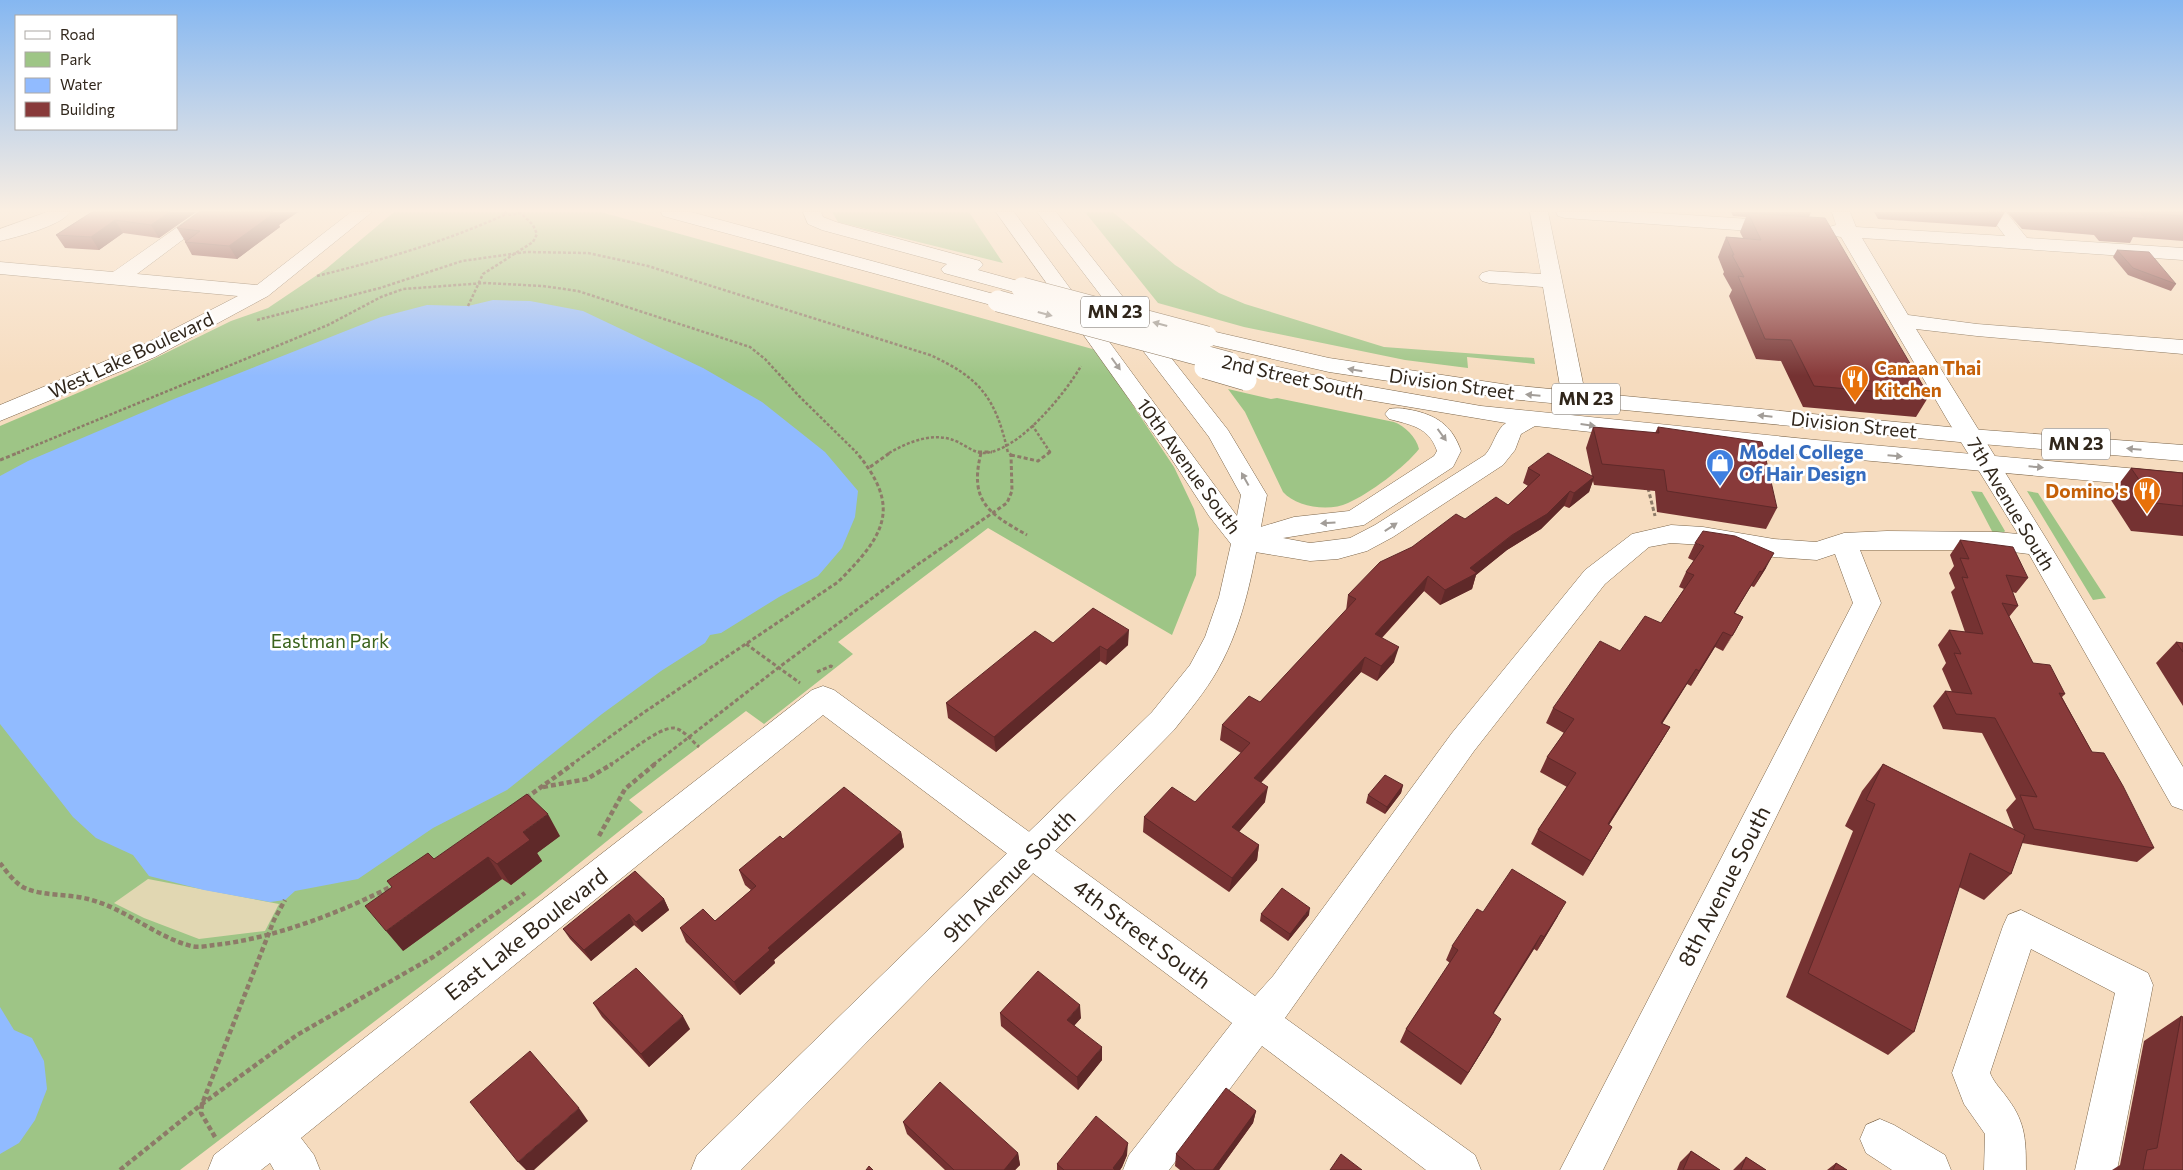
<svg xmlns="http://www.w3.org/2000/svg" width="2183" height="1170" font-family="Commissioner,sans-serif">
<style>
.green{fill:#9ec586}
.sand{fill:#e1d7b2}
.water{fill:#91bbff}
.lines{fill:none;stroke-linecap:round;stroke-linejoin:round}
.minor-casing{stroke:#7c664b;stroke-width:1}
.major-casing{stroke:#7c664b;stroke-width:1}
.highway-casing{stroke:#7c664b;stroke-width:1}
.path-far2{stroke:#8d7b68;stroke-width:2.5;stroke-dasharray:3 2;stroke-linecap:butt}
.path-far1{stroke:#8d7b68;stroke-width:3;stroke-dasharray:4 2.5;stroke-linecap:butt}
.path{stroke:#8d7b68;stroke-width:4.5;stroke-dasharray:5 3;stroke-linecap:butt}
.minor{fill:#fff;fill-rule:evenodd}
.major{fill:#fff;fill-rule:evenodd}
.highway{fill:#fff;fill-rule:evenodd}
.highway-bridge-casing{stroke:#7c664b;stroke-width:22;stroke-linecap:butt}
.highway-bridge{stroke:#fff;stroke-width:21}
.wall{fill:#753232}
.shaded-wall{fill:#5f2929}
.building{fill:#883a3a;stroke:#5f2929}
.oneway{fill:#a29d98}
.labels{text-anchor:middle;stroke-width:5;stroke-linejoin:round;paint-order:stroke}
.shield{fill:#fff;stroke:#6e675f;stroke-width:1}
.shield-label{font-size:18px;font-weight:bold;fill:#30261b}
.street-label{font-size:19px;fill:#30261b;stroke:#fff}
.food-label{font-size:19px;font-weight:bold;fill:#c56008;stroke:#fff;text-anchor:start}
.shop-label{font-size:19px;font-weight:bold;fill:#366cbe;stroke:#fff;text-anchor:start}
.park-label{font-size:19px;fill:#3b631c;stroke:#fff}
.near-street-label{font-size:22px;fill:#30261b;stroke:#fff}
</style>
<rect width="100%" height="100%" fill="#f6dcbf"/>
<path class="green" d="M394,212H601L1096,350L1174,467L1194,509L1199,529L1196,575L1172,635L988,528L838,642L853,654L843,662L764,724L746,711L629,800L643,812L540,895L180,1170H0V426L127,372L231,321L268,308L326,269Z
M832,212H969L1003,263L838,222Z
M1085,212H1113L1175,265L1219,293L1245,304L1384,347L1534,358L1535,364L1467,357L1468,368L1405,360L1244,327L1158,303Z
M1228,389L1271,399L1277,398L1394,422C1405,426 1416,437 1419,449C1405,467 1369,494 1348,503C1329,512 1296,507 1283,492L1245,412Z
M1971,491L1982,492L2005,531L2000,537L1994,535Z
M2027,491L2038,493L2106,598L2093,600Z"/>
<path class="sand" d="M148,879L279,904L265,931L199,939L144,918L114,903Z"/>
<path class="water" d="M493,300L530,301L583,311L703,368L762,402L825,452L858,491L855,517L842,548L818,576L779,597L721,633L710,635L705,643L661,671L602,714L507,790L433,828L358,879L295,891L285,900L270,902L204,890L149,876L133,855L96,838L73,817L0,724V476L28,461L174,399L381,317L427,305L468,306Z
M0,1007L14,1030L32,1038L44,1061L47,1089L35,1120L19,1143L0,1154Z"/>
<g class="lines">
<defs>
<path id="minor" d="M47,212H70C61,226 17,237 0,241V229Z
M199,212H220L137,274L257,285L351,212H372L268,296L155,357L0,421V405L139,347L238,296L0,274V262L113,272Z
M1530,212H1548L1586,398L1582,403L1574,405L1566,403L1562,398L1543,287L1489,283L1482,281L1479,277L1482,273L1489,271L1541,274Z
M1556,212H1643L1780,221L1787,223L1790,227L1787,231L1780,233L1565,218L1558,216Z
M1832,212H1850L1856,227L2005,236L1987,212H2006L2027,238L2183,248V260L1862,238L1908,315L1977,324L2183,340V354L1977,336L1916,329L2047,540L2183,767V810L2172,806L2029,554L1997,550H1860L1881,603L1603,1170H1560L1853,603L1835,554L1817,560L1774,557L1703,545L1671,543L1649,547L1605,584L1474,751L1285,1018L1475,1155L1481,1170H1426L1262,1046L1169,1170H1123L1129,1155L1232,1023L823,715L301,1138L314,1155L320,1170H274L270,1163L261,1170H208L214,1155L812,690L823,686L834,690L1255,996L1273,976L1452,733L1585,570L1632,534L1671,525L1703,527L1774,539L1816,542L1844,533L1887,531L1997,532L2018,534L1948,421L1841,237L1829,235L1826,231L1829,227L1836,225Z
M2021,910L2148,973L2153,985L2117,1170H2075L2115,993L2031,949L1990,1073C1994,1083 2002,1090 2008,1099C2026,1123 2026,1142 2026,1170H1984L1985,1134L1964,1104L1952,1073L2003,926L2008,915Z
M1880,1119L1894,1125L1945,1155L1951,1170H1892L1866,1153L1860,1139L1866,1125Z"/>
<path id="major" d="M996,212H1014L1237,516L1241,495L1209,437L1037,212H1056L1228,430L1267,495C1255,555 1248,617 1217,671C1205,692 1189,711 1174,730L741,1170H691L697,1155L1152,712L1190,665L1205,637L1219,597L1231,544L1209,516L1169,455Z"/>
<path id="highway" d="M661,212H691L1005,297L1008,301L1005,305L998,307L991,305L663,216Z
M803,212H821L823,217L836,222L980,261L983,265L978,270L1029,284L1032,288L1029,292L1022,294L944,273L941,269L947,264L822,230L808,224Z
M1207,330L1329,358L1509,385L1970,429L2183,445V461L1970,443L1509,399L1329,372L1199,342L1196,337L1199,332Z
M1230,356L1344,382L1481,406L1816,440L2183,473V489L1816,456L1535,426L1521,434L1515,450L1503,465L1393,537L1367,551L1338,559L1310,561L1243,550L1234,547L1230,541L1234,535L1294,517L1349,511L1434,456L1437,451C1429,427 1411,425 1389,419L1385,414L1389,409C1399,407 1406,409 1416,411C1440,417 1453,428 1461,451L1453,467L1364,525L1283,538L1310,543L1350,538L1375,525L1485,455C1494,445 1496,429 1506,423L1344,396L1222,368L1219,363L1222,358Z"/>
</defs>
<use href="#minor" class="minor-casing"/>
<use href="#major" class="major-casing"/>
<use href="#highway" class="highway-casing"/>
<path class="path-far2" d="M504,212L510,215L521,213
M317,276C382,260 445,242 506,214
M468,306L483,274L533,242L537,234L533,225L521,213
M257,320L380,288L462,261L526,252L588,253L648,266L930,355C981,378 996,399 1008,453
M1032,425L1050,452L1049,453
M17,453L328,325L381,297L403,289L485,283L543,286L578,291L750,347L765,359L799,396L857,453
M889,453C910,441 935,431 958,442C966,446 975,453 983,453C1017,453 1065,394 1081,366"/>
<path class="path-far1" d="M978,452H992
M981,453C969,501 988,513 1027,535
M1011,455L1038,461L1050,452
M0,460L20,452
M870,467L891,452
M1648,488L1655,516
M746,644L800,683
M817,672L831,666L834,668
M571,765L643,713L838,582C884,536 903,508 856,452
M610,765C624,757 658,727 674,728C683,729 692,741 699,747
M653,765L778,668L917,565L1007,503L1012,491L1011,455L1008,452"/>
<path class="path" d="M543,787L587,779L612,764
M526,798L573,764
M599,836L625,789L655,764
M0,863C7,872 16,885 27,889C45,896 69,894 88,899C125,908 154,936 191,946C198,948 207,946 214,945C272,939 343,912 394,885
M215,1137L201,1113L202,1104L274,920L285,900
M120,1170L202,1104L297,1035L433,957L525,893"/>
<use href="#minor" class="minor"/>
<use href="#major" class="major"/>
<use href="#highway" class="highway"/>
<defs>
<path id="highway-bridge" d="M1022,288L1207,337
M998,301L1230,363
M1205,368L1246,380"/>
</defs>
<use href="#highway-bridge" class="highway-bridge-casing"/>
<use href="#highway-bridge" class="highway-bridge"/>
</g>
<path class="wall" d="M92,212H196L159,238L123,233L99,250L65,248L56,235Z
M199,212H298L279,225L280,227L237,259L192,255L185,242L186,241H185L177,228Z
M1731,212H1811L1809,217L1929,396L1916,417L1803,407L1781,361L1756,359L1729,296L1732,290L1723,274L1724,272L1718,257L1726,237L1743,238L1740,232L1746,217L1733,216Z
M1874,212H2005L1996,227L1878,219Z
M2007,212H2183V241L2133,237L2130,243L2099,241L2094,235L2022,229Z
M2117,250L2176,284L2171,291L2128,275L2113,257Z
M1593,427L1655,433L1658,427L1777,508L1766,529L1657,512L1655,491L1594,485L1593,481L1589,492L1569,508L1564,506L1541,529L1507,550L1476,575L1472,589L1440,605L1424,591L1382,638L1394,662L1377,681L1361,672L1261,783L1265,802L1239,832L1259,845L1257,860L1229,892L1143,832L1144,817L1195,802L1241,753L1220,740L1222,725L1260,702L1346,611L1348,595L1412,547L1465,519L1508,505L1528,486L1523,483L1528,468L1592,476L1586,448Z
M2131,468L2183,473V536L2131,531L2109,497Z
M1960,540L2028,578L2016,593L2012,592L2018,606L2009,617L2033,663L2065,694L2062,697L2092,752L2154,848L2137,862L2022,843L2011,874L1984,900L1959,887L1914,1032L1888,1055L1786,997L1853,831L1845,826L1862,791L1883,764L2014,830L2006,810L2016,799L1982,733L1943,729L1933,706L1945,691L1952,692L1942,669L1946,663L1938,645L1949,630L1965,632L1951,592L1955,588L1949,573L1954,566L1950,555Z
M1695,543L1766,568L1754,587L1751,586L1735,613L1743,617L1723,651L1715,647L1691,686L1687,684L1662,724L1670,727L1661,742L1609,825L1612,827L1583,876L1531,844L1538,830L1567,787L1540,772L1547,757L1564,733L1546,723L1553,708L1620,651L1661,623L1684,589L1679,587L1686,572L1694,561L1688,558Z
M2176,642L2183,643V706L2156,663Z
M1053,643L1128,645L1106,665L1100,661L996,752L948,718L946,703Z
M1403,785L1401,793L1385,814L1366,803L1368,795Z
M901,832L904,847L774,960L775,963L740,995L686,942L680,928L715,921L751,890L745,885L739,870L783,839Z
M560,836L537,853L542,861L511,885L502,879L403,951L434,859Z
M664,899L669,910L642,932L634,925L591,961L570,939L563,929Z
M1483,912L1558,916L1537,951L1534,949L1493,1013L1494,1032L1461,1085L1400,1042L1406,1029L1450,963L1446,960L1452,946Z
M1261,914L1309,915L1288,941L1260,921Z
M593,1003L690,1029L649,1067L602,1017Z
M1000,1013L1081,1018L1074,1025L1102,1060L1078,1090L1001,1026Z
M2181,1016L2183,1170H2112L2120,1165L2144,1041Z
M1256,1111L1253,1123L1219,1170H1180L1175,1166L1176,1154Z
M903,1122L1018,1153L1020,1165L1015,1170H945L907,1134Z
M1691,1151L1720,1170H1677L1680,1162Z
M1127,1155L1122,1167L1120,1170H1057V1164Z
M1746,1157L1766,1170H1733Z
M1836,1163L1847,1170H1827Z"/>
<path class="shaded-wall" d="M170,212H196L159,238L151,225Z
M273,212H298L279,225L280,227L237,259L229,246Z
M115,220L123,233L99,250L91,237Z
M1594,477L1589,492L1569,508L1574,493Z
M1570,491L1564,506L1541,529L1507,550L1476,575L1472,589L1440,605L1445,590L1470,568Z
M1774,553L1766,568L1754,587L1762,572Z
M1428,576L1424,591L1371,649L1375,634Z
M1743,617L1735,632L1723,651L1732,636Z
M1129,630L1128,645L1106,665L1107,650Z
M1723,632L1715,647L1691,686L1699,671Z
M1100,646V661L996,752L994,737Z
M1399,647L1394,662L1377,681L1381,666Z
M1365,657L1361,672L1251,793L1254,778Z
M1696,669L1687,684L1653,738L1661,723Z
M1670,727L1661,742L1600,839L1608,824Z
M1403,785L1401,793L1385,814L1387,807Z
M1268,787L1265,802L1230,842L1232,827Z
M548,814L560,836L537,853L542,861L511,885L497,864L523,832Z
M1612,827L1604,841L1583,876L1591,861Z
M901,832L904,847L774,960L775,963L740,995L734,982L768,948Z
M1259,845L1257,860L1229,892L1232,878Z
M488,857L502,879L403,951L386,931Z
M664,899L669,910L642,932L636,922Z
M1566,902L1558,916L1537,951L1544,937Z
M1310,908L1309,915L1288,941L1290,934Z
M629,914L634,925L591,961L584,950Z
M1541,935L1534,949L1486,1026L1493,1013Z
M1080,1005L1081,1018L1068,1033L1067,1020Z
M683,1016L690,1029L649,1067L641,1054Z
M1501,1019L1494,1032L1461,1085L1468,1073Z
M1102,1047V1060L1078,1090L1077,1077Z
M579,1108L588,1121L534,1170H526L518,1162Z
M1256,1111L1253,1123L1219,1170H1213Z
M1128,1143L1127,1155L1122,1167L1120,1170H1113V1168Z
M1018,1153L1020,1165L1015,1170H1004Z"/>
<path class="building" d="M92,212H170L151,225L115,220L91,237L56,235Z
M199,212H273L270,214H273L229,246L185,242L200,231L177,228Z
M2110,212H2183V216L2141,213L2146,219L2115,217Z
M1748,213L1825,218L1929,396L1814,386L1791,340L1765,339L1738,276L1744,277L1732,255H1734L1726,237L1761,240Z
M2117,250L2149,252L2176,284L2133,268Z
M1593,427L1659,433L1658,427L1762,442L1777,508L1667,491L1664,470L1602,464Z
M1548,453L1594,477L1574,493L1570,491L1547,514L1512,535L1470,568L1477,573L1445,590L1428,576L1375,634L1399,647L1381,666L1365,657L1254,778L1268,787L1232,827L1259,845L1232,878L1144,817L1172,787L1195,802L1250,743L1222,725L1249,696L1260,702L1356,599L1348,595L1380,562L1412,547L1456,514L1465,519L1496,497L1508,505L1540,475L1528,468Z
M2131,468L2183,473V506L2155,503Z
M1703,531L1735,536L1774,553L1762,572L1760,571L1734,613L1743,617L1732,636L1723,632L1699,671L1696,669L1661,723L1670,727L1608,824L1612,827L1591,861L1538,830L1576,773L1547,757L1574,719L1553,708L1600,641L1620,651L1645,616L1661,623L1694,575L1686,572L1704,546L1695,543Z
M1960,540L2013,547L2028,578L2006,575L2018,606L2002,603L2033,663L2050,665L2065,694L2059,693L2092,752L2104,753L2123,786L2154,848L2034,829L2020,795L2037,797L1995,718L1956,714L1945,691L1972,694L1954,653L1961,654L1949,630L1983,634L1962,577L1968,578L1960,558L1969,559Z
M1093,608L1129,630L1107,650L1100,646L994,737L946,703L1035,631L1053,643Z
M2176,642L2183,643V652Z
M1883,764L2025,835L2011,874L1970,853L1914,1032L1808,973L1875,804L1866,800Z
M1385,775L1403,785L1387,807L1368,795Z
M844,787L901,832L768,948L770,950L734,982L680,928L703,909L715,921L756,886L739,870L780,836L783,839Z
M527,794L548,814L523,832L530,840L497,864L488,857L386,931L365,906L392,887L387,881L428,853L434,859Z
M1512,869L1566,902L1544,937L1541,935L1493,1013L1501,1019L1468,1073L1406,1029L1458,950L1452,946L1477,909L1483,912Z
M635,871L664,899L636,922L629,914L584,950L563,929Z
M1282,888L1310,908L1290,934L1261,914Z
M636,968L683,1016L641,1054L593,1003Z
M1038,971L1080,1005L1067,1020L1102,1047L1077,1077L1000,1013Z
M2181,1016L2183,1017V1170H2143L2147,1150L2157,1148Z
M530,1051L579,1108L518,1162L470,1102Z
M940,1082L1018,1153L1004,1170H954L903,1122Z
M1226,1088L1256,1111L1213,1170H1195L1176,1154Z
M1096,1116L1128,1143L1123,1155L1113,1168L1115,1170H1064L1057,1164Z
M1691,1151L1720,1170H1683Z
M1341,1154L1362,1170H1330Z
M1746,1157L1766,1170H1741Z
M1836,1163L1847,1170H1833Z
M869,1166L873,1170H866Z"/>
<defs><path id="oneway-solid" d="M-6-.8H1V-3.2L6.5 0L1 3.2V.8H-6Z" transform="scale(1.25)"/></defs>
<g class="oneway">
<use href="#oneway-solid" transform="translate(1045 314) rotate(15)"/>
<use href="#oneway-solid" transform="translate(1160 324) rotate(-165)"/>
<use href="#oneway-solid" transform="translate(1116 364) rotate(54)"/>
<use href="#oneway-solid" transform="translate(1355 370) rotate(-170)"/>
<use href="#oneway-solid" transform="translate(1533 395) rotate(-175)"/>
<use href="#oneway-solid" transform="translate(1765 416) rotate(-174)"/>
<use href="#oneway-solid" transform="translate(1588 425) rotate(7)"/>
<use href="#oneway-solid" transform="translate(1442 435) rotate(54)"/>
<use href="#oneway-solid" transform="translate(2134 449) rotate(-175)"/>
<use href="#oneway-solid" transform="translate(1895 456) rotate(5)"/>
<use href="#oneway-solid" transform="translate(2036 467) rotate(5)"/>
<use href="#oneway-solid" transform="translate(1245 479) rotate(-119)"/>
<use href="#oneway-solid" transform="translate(1328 523) rotate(176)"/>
<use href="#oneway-solid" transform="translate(1391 527) rotate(-33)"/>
</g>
<linearGradient id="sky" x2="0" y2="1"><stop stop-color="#85b7f1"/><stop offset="0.56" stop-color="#fbefe2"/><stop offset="1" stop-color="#fbefe2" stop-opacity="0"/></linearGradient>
<rect width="2183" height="376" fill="url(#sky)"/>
<defs>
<symbol id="restaurant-pin" viewBox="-11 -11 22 30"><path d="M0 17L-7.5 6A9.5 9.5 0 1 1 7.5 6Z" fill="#e8710a" stroke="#fff"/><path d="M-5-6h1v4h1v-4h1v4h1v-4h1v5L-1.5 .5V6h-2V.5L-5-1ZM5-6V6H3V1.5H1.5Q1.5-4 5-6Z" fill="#fff"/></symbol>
<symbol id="shop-pin" viewBox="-11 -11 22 30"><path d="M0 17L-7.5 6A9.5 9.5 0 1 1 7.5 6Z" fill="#3f7fe0" stroke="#fff"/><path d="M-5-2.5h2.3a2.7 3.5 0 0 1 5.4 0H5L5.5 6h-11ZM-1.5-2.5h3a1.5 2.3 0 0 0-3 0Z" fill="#fff"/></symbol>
</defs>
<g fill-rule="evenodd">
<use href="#restaurant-pin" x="1839" y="363" width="32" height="43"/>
<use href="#shop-pin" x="1704" y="447" width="32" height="43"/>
<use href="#restaurant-pin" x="2131" y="475" width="32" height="43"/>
</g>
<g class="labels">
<g class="shield">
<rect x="1081" y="296.5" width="68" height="31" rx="4"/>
<rect x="1552" y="383.5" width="68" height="31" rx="4"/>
<rect x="2042" y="428.5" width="68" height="31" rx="4"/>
</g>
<g class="shield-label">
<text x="1115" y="318">MN 23</text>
<text x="1586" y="405">MN 23</text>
<text x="2076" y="450">MN 23</text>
</g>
<g class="street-label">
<text transform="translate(131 355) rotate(-25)" y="7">West Lake Boulevard</text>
<text transform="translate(1293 377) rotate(13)" y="7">2nd Street South</text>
<text transform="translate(1452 384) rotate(8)" y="7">Division Street</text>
<text transform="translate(1854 425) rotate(6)" y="7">Division Street</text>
<text transform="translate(1189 466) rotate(54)" y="7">10th Avenue South</text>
<text transform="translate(2011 504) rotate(59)" y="7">7th Avenue South</text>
</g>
<g class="food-label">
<text x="1874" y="375">Canaan Thai<tspan x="1874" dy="22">Kitchen</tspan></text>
<text x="2128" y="498" text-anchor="end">Domino's</text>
</g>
<g class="shop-label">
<text x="1739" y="459">Model College<tspan x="1739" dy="22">Of Hair Design</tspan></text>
</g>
<g class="park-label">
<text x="330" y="648">Eastman Park</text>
</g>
<g class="near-street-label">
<text transform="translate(1009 876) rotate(-45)" y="8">9th Avenue South</text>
<text transform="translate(1724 886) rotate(-63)" y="8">8th Avenue South</text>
<text transform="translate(526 934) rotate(-38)" y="8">East Lake Boulevard</text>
<text transform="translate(1142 934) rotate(37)" y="8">4th Street South</text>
</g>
</g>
<rect x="15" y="15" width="162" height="115" fill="#ffffff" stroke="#aca8a4"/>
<rect x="25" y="31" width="25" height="8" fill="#ffffff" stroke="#aca8a4"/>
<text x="60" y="40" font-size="15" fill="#30261b">Road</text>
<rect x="25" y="52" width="25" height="15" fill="#9ec586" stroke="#aca8a4"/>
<text x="60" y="65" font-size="15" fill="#30261b">Park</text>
<rect x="25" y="78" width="25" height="15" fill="#91bbff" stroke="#aca8a4"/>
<text x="60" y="90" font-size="15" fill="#30261b">Water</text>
<rect x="25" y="102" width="25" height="15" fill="#883a3a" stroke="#aca8a4"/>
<text x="60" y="115" font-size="15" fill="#30261b">Building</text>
</svg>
